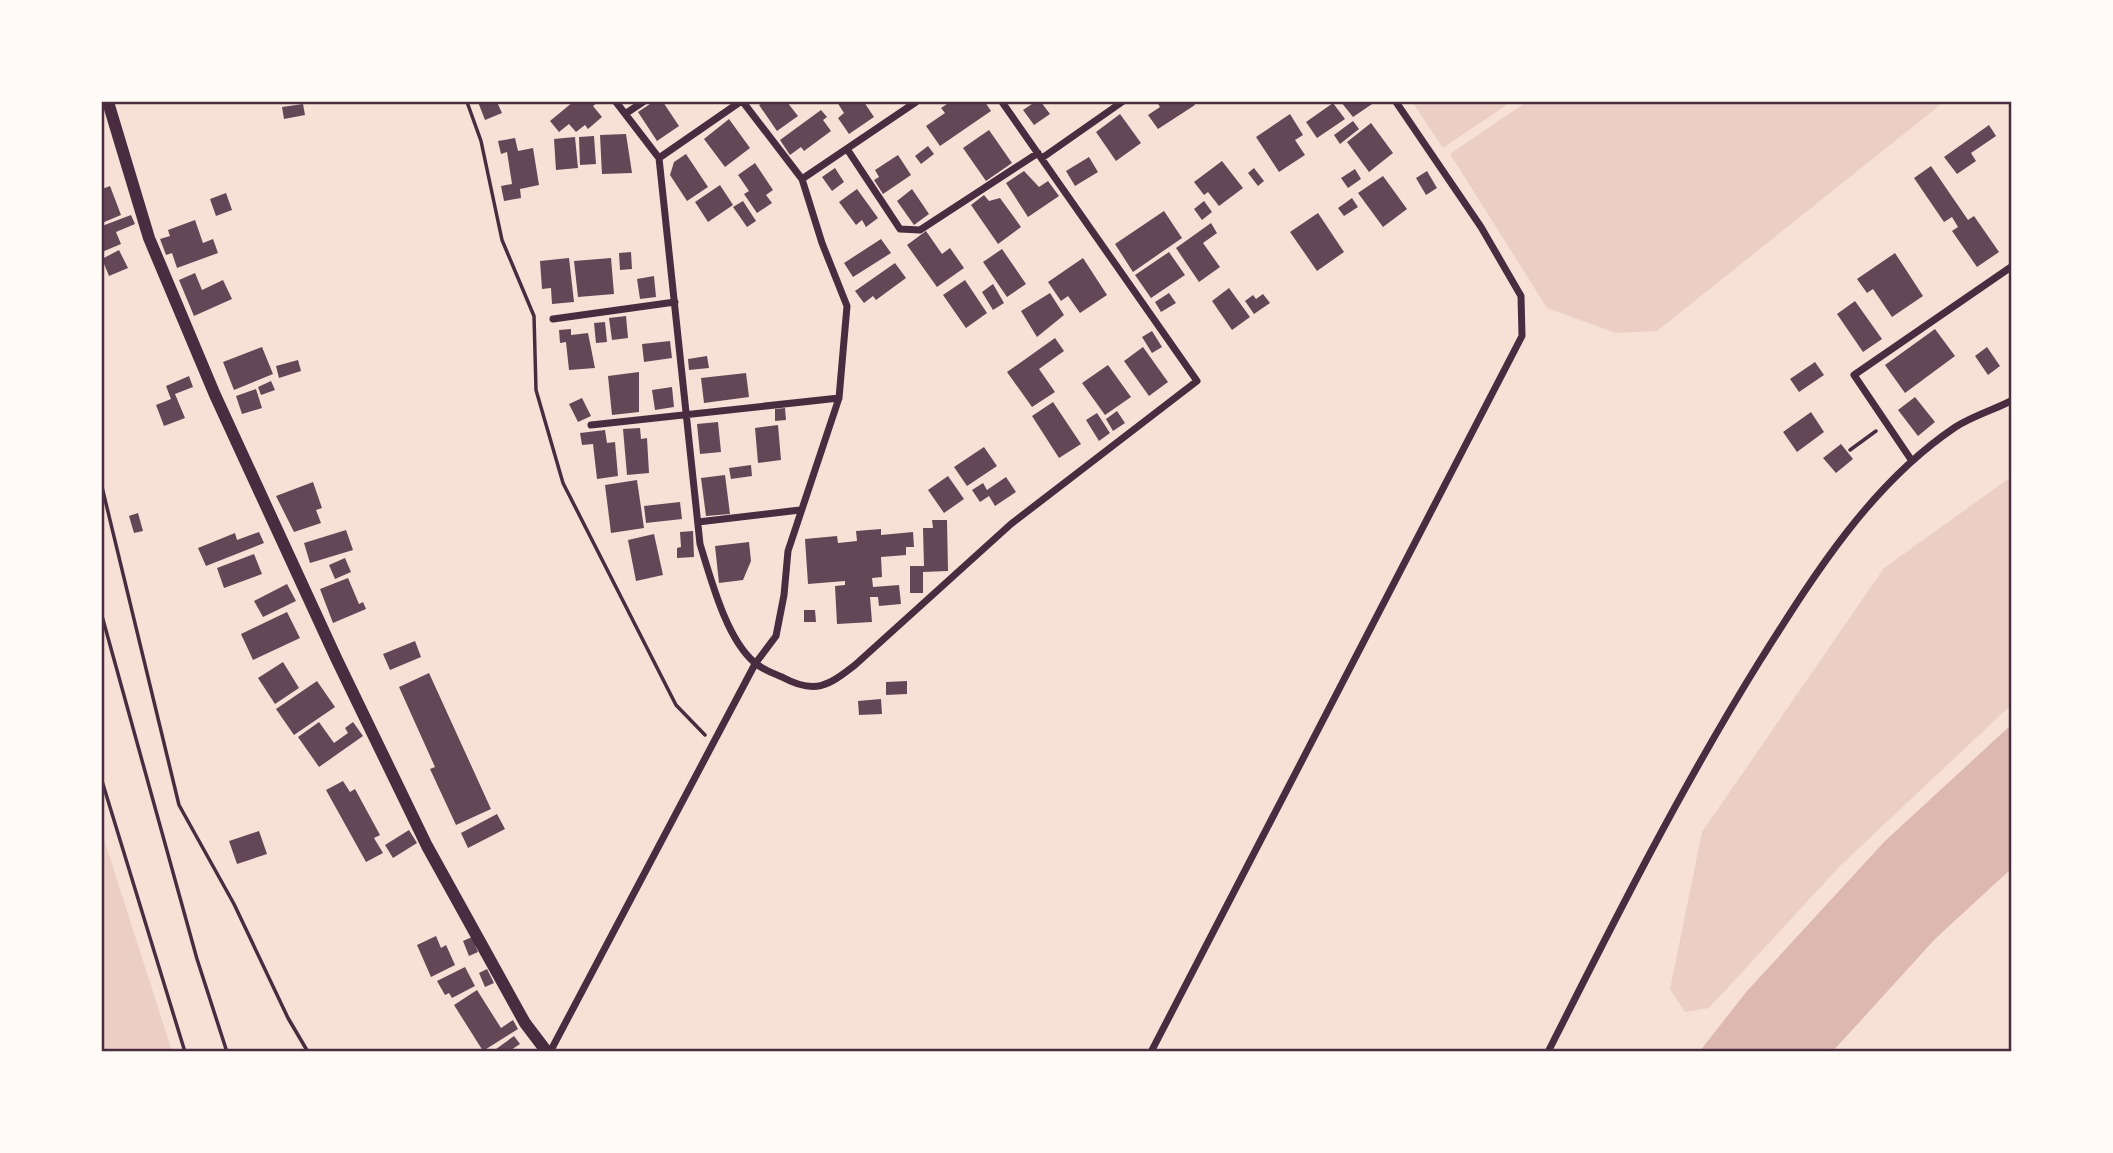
<svg xmlns="http://www.w3.org/2000/svg" width="2113" height="1153" font-family="'Fira Sans',sans-serif">
<style>
.green{fill:#ebcfc5}
.water{fill:#dcb8b0}
.building{fill:#644757}
.lines{fill:none;stroke-linecap:round;stroke-linejoin:round}
.path{stroke:#4a2c40;stroke-width:3.5}
.minor{stroke:#4a2c40;stroke-width:7}
.tertiary{stroke:#4a2c40;stroke-width:12}
.neatline{fill:none;stroke:#4a2c40;stroke-width:2.5}
</style>
<rect width="100%" height="100%" fill="#f7e1d7"/>
<path class="green" d="M1412,102H1511L1443,148Z
M1526,102H1944L1657,331L1616,333L1547,308L1450,154Z
M2011,477V705L1840,866L1709,1008L1685,1012L1670,989L1702,832L1884,568Z
M102,833L172,1051H102Z"/>
<path class="water" d="M2011,725V869L1935,939L1833,1051H1700L1747,991L1885,841Z"/>
<path class="building" d="M478,102H497L502,113L485,120Z
M573,102H598L593,106L602,117L588,129L585,125L576,132L569,124L559,132L550,121Z
M653,102H663L679,126L657,141L638,112Z
M764,102H787L798,116L777,131L759,105Z
M837,102H864L874,117L849,134L838,118L844,113Z
M950,102H985L991,111L940,146L926,126L945,113L941,108Z
M1035,102H1041L1050,114L1034,125L1023,110Z
M1157,102H1193L1195,105L1158,129L1148,115L1160,107Z
M1341,102H1375L1353,117Z
M1333,103L1345,119L1317,138L1306,122Z
M303,104L305,115L284,119L282,107Z
M821,110L827,117L823,120L831,131L804,151L801,147L790,155L780,140Z
M1120,114L1141,143L1116,161L1096,132Z
M1290,114L1303,135L1295,140L1305,155L1279,172L1256,137Z
M729,119L750,148L725,167L704,139Z
M1353,121L1359,129L1340,144L1334,135Z
M1371,123L1393,153L1369,172L1347,142Z
M1989,125L1996,136L1971,153L1976,161L1957,174L1944,157Z
M989,130L1012,163L986,181L963,148Z
M626,134L632,173L602,174L600,135Z
M594,136L596,164L580,165L579,137Z
M575,137L578,168L556,170L554,139Z
M515,138L518,151L533,148L539,185L520,189L521,198L504,201L501,186L512,184L507,152L501,154L498,141Z
M928,146L934,154L921,164L915,156Z
M686,154L708,187L687,201L670,175L674,162Z
M898,155L911,175L883,194L874,180L879,177L875,170Z
M1089,157L1098,172L1075,186L1066,171Z
M1222,161L1243,188L1219,206L1208,192L1204,195L1194,182Z
M755,163L773,190L766,195L772,203L757,213L744,194L749,191L738,175Z
M1931,166L1968,220L1974,216L1999,252L1977,267L1952,231L1958,227L1952,217L1944,222L1914,178Z
M835,168L844,182L832,191L822,177Z
M1254,168L1264,181L1258,186L1248,173Z
M1355,169L1361,179L1348,188L1341,178Z
M1024,171L1039,187L1048,181L1059,196L1028,217L1006,183Z
M1427,171L1437,188L1426,195L1416,178Z
M1383,176L1407,209L1383,227L1358,193Z
M720,185L733,205L708,222L695,202Z
M110,186L121,215L102,223V189Z
M857,189L878,218L866,227L862,220L856,225L839,202Z
M912,189L929,214L914,225L897,201Z
M226,193L232,210L216,216L210,199Z
M984,195L989,201L1000,198L1021,227L998,244L971,205Z
M1352,198L1358,207L1344,216L1338,208Z
M743,201L756,221L747,227L733,207Z
M1204,201L1212,212L1202,220L1194,209Z
M1164,211L1182,238L1133,272L1115,244Z
M1318,213L1344,252L1317,271L1290,232Z
M131,215L135,224L116,232L121,244L102,252V226Z
M195,220L203,243L213,239L218,253L177,268L172,253L166,255L160,239L170,236L168,230Z
M1211,223L1217,233L1203,243L1220,267L1199,282L1176,248Z
M926,231L942,254L950,248L964,268L937,287L907,245Z
M881,239L891,253L853,277L844,263Z
M1002,249L1026,284L1007,297L983,262Z
M119,250L128,268L109,276L102,259Z
M631,252L632,269L620,270L619,253Z
M1169,252L1185,275L1151,298L1135,275Z
M1895,253L1923,296L1892,317L1873,289L1867,293L1857,279Z
M569,258L574,302L552,304L551,288L542,289L540,261Z
M611,258L614,294L578,297L574,261Z
M1083,258L1107,295L1080,313L1068,296L1061,301L1048,282Z
M895,263L906,278L876,300L873,296L864,303L855,291Z
M195,273L202,290L223,280L232,299L194,316L179,280Z
M654,276L656,297L640,299L637,279Z
M965,280L987,313L966,328L943,295Z
M993,284L1004,303L993,310L982,292Z
M1229,288L1250,317L1232,330L1212,301Z
M1050,293L1064,315L1037,337L1021,311Z
M1169,293L1176,303L1161,312L1155,302Z
M1263,294L1270,303L1254,314L1245,301L1253,295L1256,299Z
M1855,301L1882,339L1863,352L1837,314Z
M626,316L628,338L612,340L609,318Z
M605,322L607,342L596,343L594,323Z
M571,329V335L588,333L595,368L569,370L566,342L560,343L559,330Z
M1935,329L1955,356L1905,393L1885,365Z
M1152,331L1162,347L1152,353L1142,337Z
M1055,338L1064,351L1039,369L1055,392L1032,407L1007,372Z
M670,341L672,358L644,362L642,344Z
M262,347L273,374L234,390L223,362Z
M1143,347L1168,382L1149,396L1124,361Z
M1987,347L2000,366L1988,375L1975,356Z
M707,356L709,368L689,370L688,359Z
M298,360L301,371L279,378L276,366Z
M1815,362L1824,375L1799,392L1790,379Z
M1108,365L1131,397L1105,415L1082,383Z
M639,372V412L612,415L608,376Z
M746,373L749,397L704,403L701,378Z
M189,376L193,387L175,394L185,418L164,426L156,405L171,399L166,386Z
M271,381L275,390L261,395L258,387Z
M672,387L674,407L655,410L652,390Z
M256,389L262,408L242,414L236,396Z
M1915,397L1935,422L1918,436L1898,410Z
M582,398L591,416L578,422L569,404Z
M1053,402L1081,444L1059,458L1032,416Z
M785,408L786,420L775,421V409Z
M1117,411L1125,423L1113,431L1106,419Z
M1811,412L1824,432L1797,452L1783,432Z
M1097,413L1110,433L1099,441L1086,420Z
M718,422L721,452L700,454L697,424Z
M778,425L781,460L758,463L755,428Z
M640,428L641,439L647,438L649,473L627,475L623,429Z
M605,430L607,443L615,442L618,476L597,479L593,444L582,445L580,433Z
M1841,444L1853,459L1836,473L1823,458Z
M984,447L997,466L967,486L954,467Z
M751,465L752,476L731,479L729,468Z
M725,475L730,514L706,516L701,478Z
M948,476L964,499L944,513L928,490Z
M1006,477L1016,492L995,506L989,496L980,502L972,490L983,483L987,490Z
M637,480L644,528L611,533L605,485Z
M313,482L322,508L316,510L321,523L294,532L276,496Z
M680,502L682,519L646,523L644,506Z
M138,513L143,531L134,533L129,516Z
M932,520H947L948,571L923,572V593H910V566H924L923,528H933Z
M881,529V535L913,532L914,547H906V555L881,557L882,577L872,578L873,587L899,585L901,604L879,606L878,597H870L872,622L837,624L835,586L845,585V581L808,584L805,539L837,536L838,543L857,541L856,531Z
M346,530L353,550L310,563L304,543Z
M693,531L694,557L677,558V548L681,547L680,532Z
M259,532L264,543L206,566L198,548L235,533L237,540Z
M654,534L663,575L636,581L628,540Z
M749,542L751,561L743,580L719,583L715,546Z
M254,554L262,574L224,588L217,568Z
M345,558L351,572L335,579L329,565Z
M348,578L359,604L363,602L366,609L333,623L320,589Z
M287,584L296,601L263,617L254,601Z
M804,610H815L816,622H804Z
M287,612L300,638L253,660L241,634Z
M415,641L421,657L390,670L383,654Z
M283,662L299,688L275,704L258,678Z
M429,673L491,809L456,825L430,769L435,767L399,687Z
M317,681L335,707L294,735L276,709Z
M907,681V694L886,695V682Z
M881,699L882,714L859,715L858,701Z
M319,722L334,743L348,733L345,728L353,722L363,736L319,767L298,737Z
M343,781L350,792L355,789L380,835L374,838L383,853L366,862L326,790Z
M497,814L505,829L468,848L461,833Z
M409,830L417,843L393,858L385,845Z
M259,831L267,854L237,864L229,841Z
M436,936L441,948L446,945L455,965L431,977L417,945Z
M472,937L478,952L469,956L463,941Z
M465,967L475,986L452,998L449,993L445,995L437,981Z
M487,969L494,983L485,987L479,973Z
M477,990L501,1028L513,1020L518,1029L483,1051L454,1005Z
M514,1036L520,1044L508,1052H492Z"/>
<g class="lines">
<path class="path" d="M467,102L481,141L502,240L534,316L536,390L563,483L676,705L705,735
M1850,450L1876,431
M102,487L179,805L234,904L288,1018L308,1052
M102,616L197,959L227,1052
M102,781L185,1052"/>
<path class="minor" d="M616,102L659,158L700,544C711,579 726,638 754,662C761,669 773,673 782,677C815,695 828,686 855,665L1011,524L1197,381L1002,102
M625,114L643,102
M847,149L900,229L920,230L1038,153
M659,158L740,102
M1042,158L1122,102
M802,179L916,102
M553,319L675,302
M591,425L839,398
M1912,461L1854,375L2011,267
M698,522L800,510
M550,1052L755,664L776,636L784,595L788,551L839,398L847,306L822,243L802,179L743,102
M1151,1052L1522,336L1521,296L1481,227L1396,102
M1548,1052C1615,919 1682,786 1761,659C1814,575 1870,485 1954,428C1970,417 1993,410 2011,401"/>
<path class="tertiary" d="M108,102L149,238L215,395L337,660L427,846L525,1023L547,1052"/>
</g>
<rect width="2113" height="1153" fill="none" stroke="#fffaf5" stroke-width="206"/>
<rect x="103" y="103" width="1907" height="947" class="neatline"/>
</svg>
